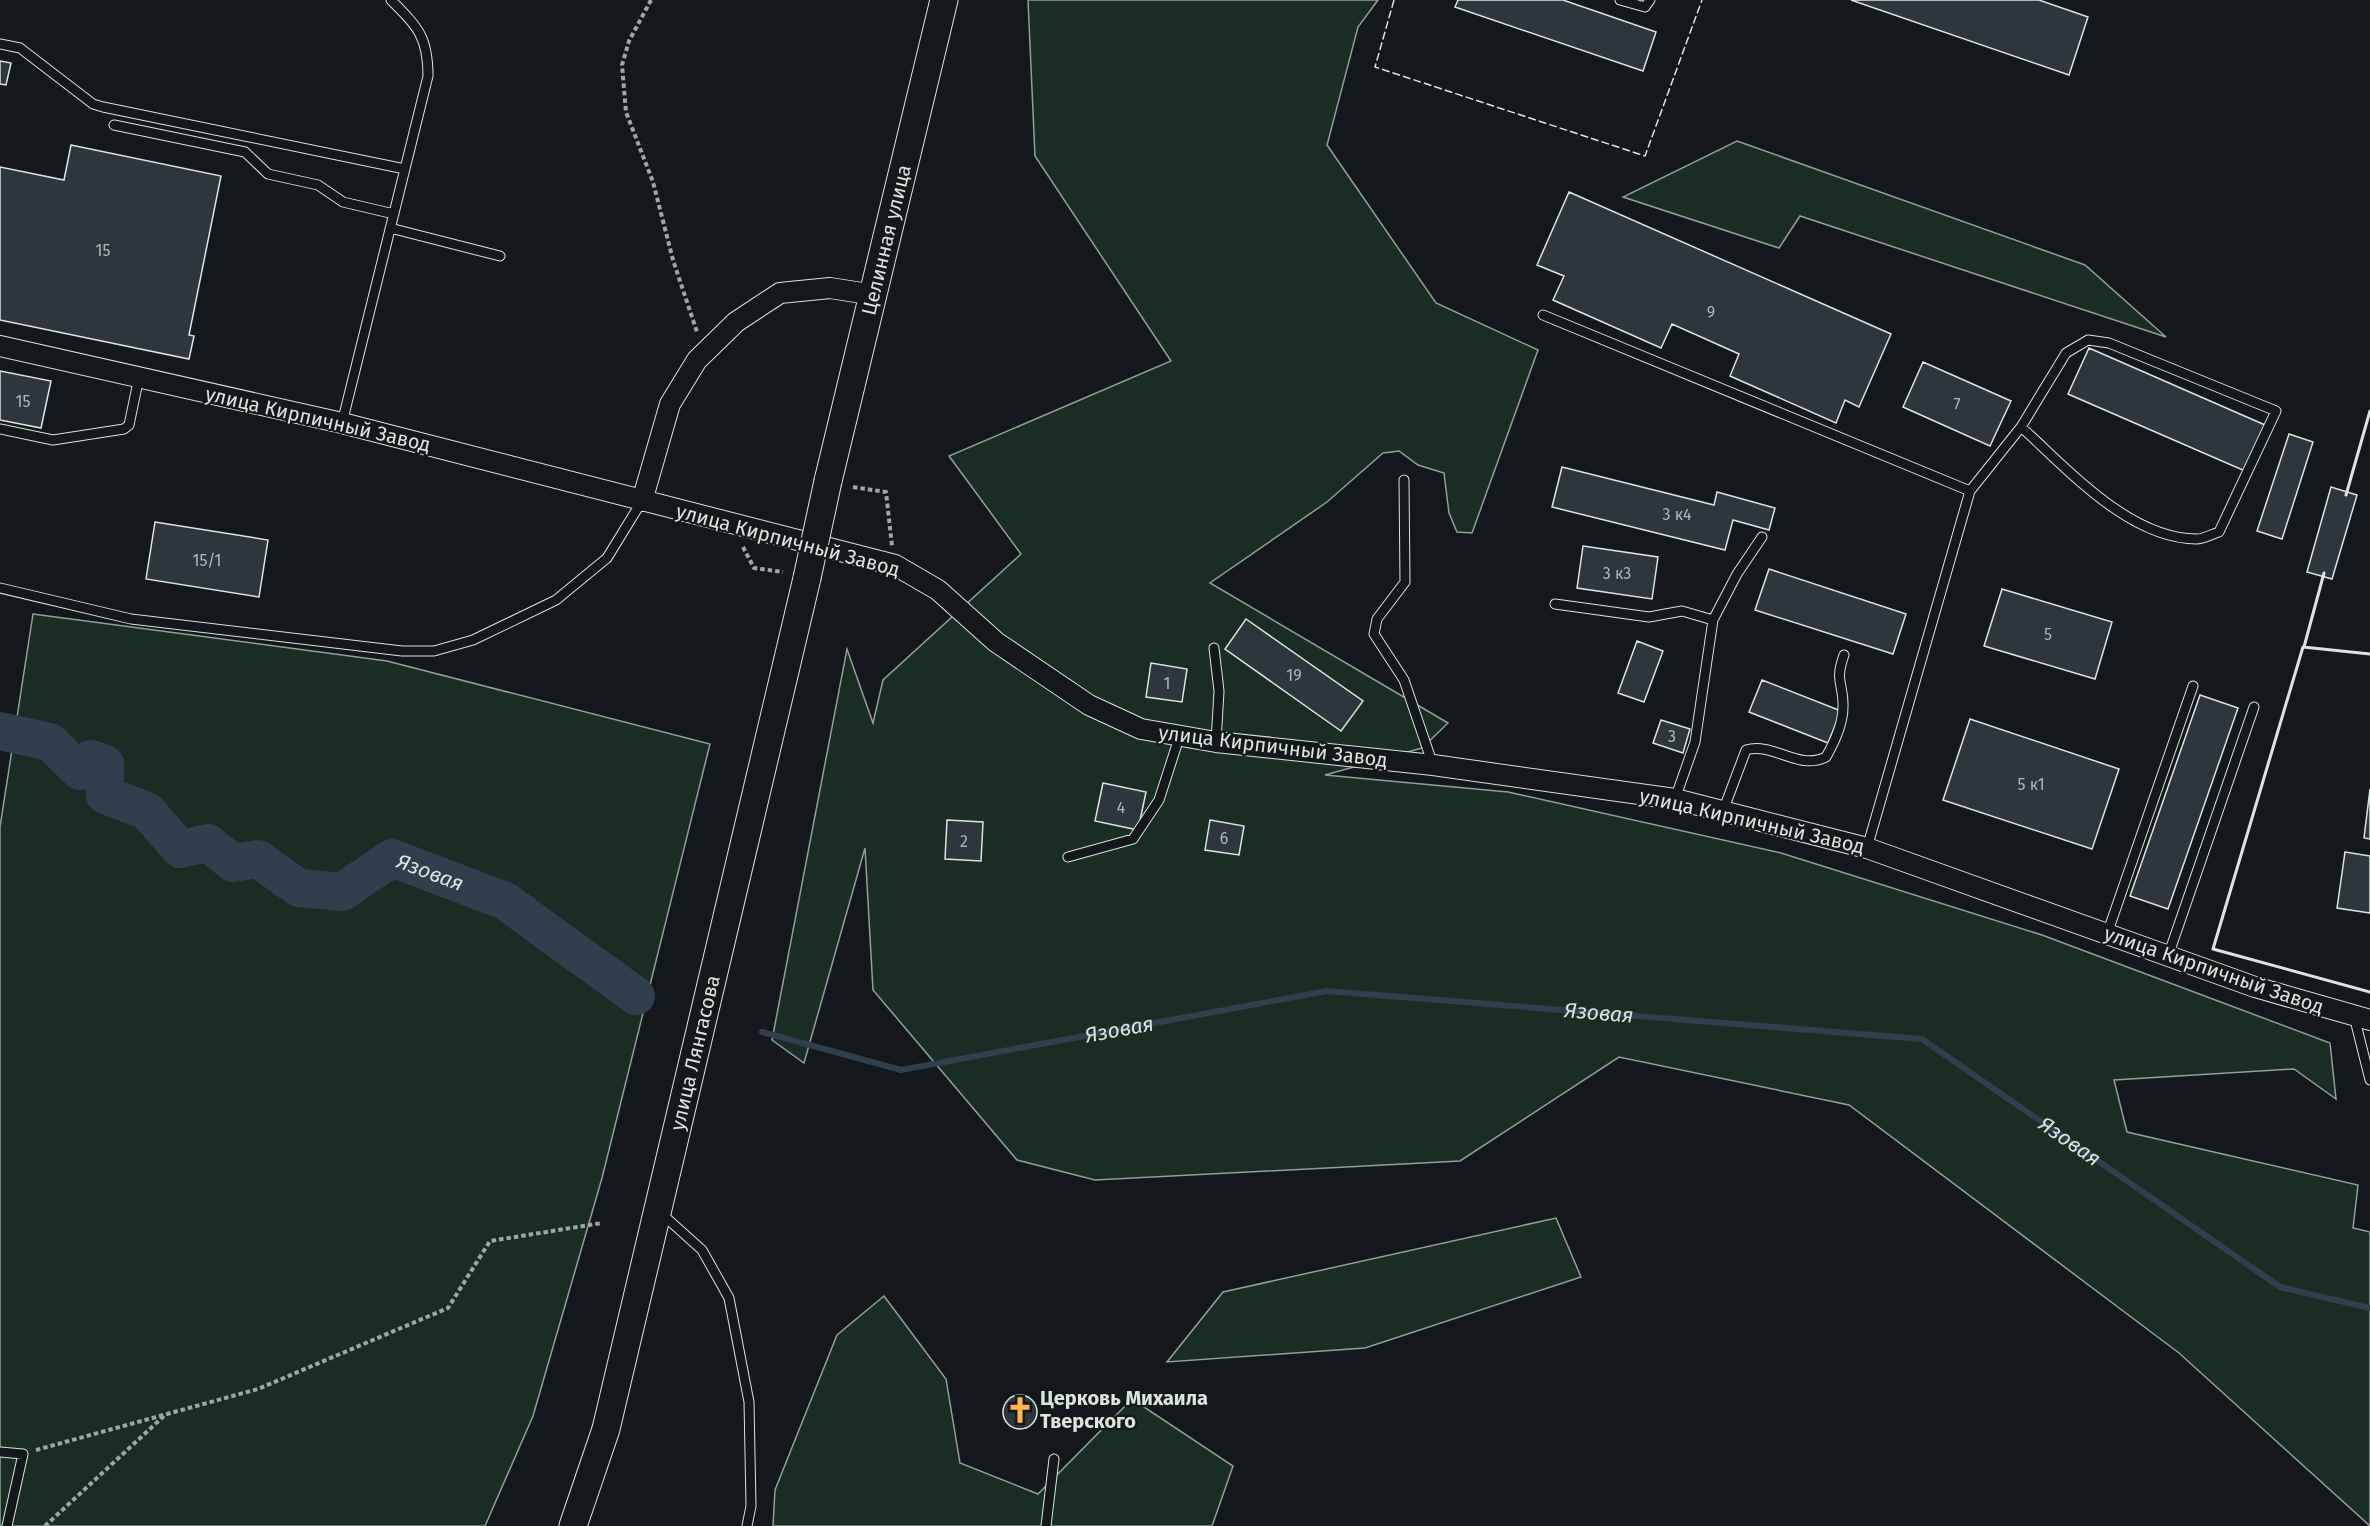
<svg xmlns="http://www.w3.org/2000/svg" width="2370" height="1526" font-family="'Fira Sans',sans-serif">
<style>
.green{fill:#1a2d24;stroke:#939e99;stroke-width:1.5}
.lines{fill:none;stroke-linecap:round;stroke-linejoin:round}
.stream{stroke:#2f3f4d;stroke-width:6}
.river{stroke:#2f3f4d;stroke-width:38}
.building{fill:#2c363c;stroke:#d8e6dc;stroke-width:1.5}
.lane-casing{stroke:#d8e6dc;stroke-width:11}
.street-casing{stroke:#d8e6dc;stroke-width:22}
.secondary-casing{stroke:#d8e6dc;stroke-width:29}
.path{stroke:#9da8a2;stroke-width:4;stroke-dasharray:4.5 3;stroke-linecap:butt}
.lane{stroke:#14181c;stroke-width:9}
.street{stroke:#14181c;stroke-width:20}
.secondary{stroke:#14181c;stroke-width:27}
.secondary-bridge-casing{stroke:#d8e6dc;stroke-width:29;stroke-linecap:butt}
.secondary-bridge{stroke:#14181c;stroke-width:27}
.fence{stroke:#d8e6dc;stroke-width:1.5;stroke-dasharray:8 3;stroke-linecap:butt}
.wall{stroke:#d8e6dc;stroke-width:3}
.labels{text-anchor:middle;stroke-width:4.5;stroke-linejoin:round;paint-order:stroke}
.number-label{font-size:16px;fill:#adbab4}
.street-label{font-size:20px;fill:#d8e6dc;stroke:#14181c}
.poi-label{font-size:20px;font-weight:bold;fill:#d8e6dc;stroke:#14181c;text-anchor:start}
.water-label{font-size:21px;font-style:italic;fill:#d8e6dc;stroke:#14181c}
</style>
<rect width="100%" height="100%" fill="#14181c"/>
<path class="green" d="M1028,0H1378L1358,27L1327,145L1436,303L1538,350L1472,533L1457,532L1449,513L1444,473L1418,465L1399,451L1383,453L1327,502L1210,583L1448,723L1422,748L1325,775L1508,792L1781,853L2042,935L2330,1043L2336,1099L2294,1069L2114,1080L2127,1132L2358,1185L2353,1228L2370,1232V1526L2179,1353L1849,1105L1619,1057L1460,1161L1095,1180L1017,1160L873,990L865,848L804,1063L772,1040L847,649L873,723L883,680L1021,554L949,456L1171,361L1035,156Z
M1737,141L2085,265L2166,337L1800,216L1779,248L1623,197Z
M33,614L387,661L710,744L602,1178L533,1416L485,1526H0V827Z
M1556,1218L1581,1277L1365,1348L1167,1362L1223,1292Z
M884,1296L946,1379L960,1463L1038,1494L1132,1399L1233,1466L1212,1526H773L775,1490L837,1335Z"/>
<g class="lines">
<path class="stream" id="s1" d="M762,1032L901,1070L1327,991L1922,1039L2280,1287L2370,1308"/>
<path class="river" id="s2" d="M0,731L50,742L80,771L91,759L105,764V795L147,811L180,849L208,843L233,863L258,859L299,888L342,892L392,858L505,901L636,996"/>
</g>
<path class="building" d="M1458,0H1563L1656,32L1643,71L1455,7Z
M1851,0H2039L2088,17L2069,75Z
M0,61L11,63L6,85L0,84Z
M71,145L221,176L189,335L194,336L189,359L0,320V167L64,180Z
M1569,192L1891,334L1859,407L1845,400L1836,423L1730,376L1739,354L1672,324L1661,348L1553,300L1564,276L1537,265Z
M2089,348L2265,425L2245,471L2068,394Z
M1923,362L2011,401L1990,446L1903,407Z
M0,371L51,381L41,428L0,420Z
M2289,434L2313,442L2282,539L2257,531Z
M1562,467L1714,505L1717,492L1775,508L1769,530L1733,520L1725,550L1552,507Z
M2331,487L2357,495L2332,579L2307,572Z
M155,522L268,540L259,597L146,579Z
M1583,546L1658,557L1652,599L1577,588Z
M1769,569L1906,614L1893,654L1755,610Z
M2002,589L2112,622L2095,679L1984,646Z
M1246,619L1363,701L1341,731L1225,649Z
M1637,641L1663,651L1644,702L1618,693Z
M1151,663L1187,669L1182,702L1146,697Z
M1762,680L1841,711L1828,743L1749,712Z
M2200,695L2238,708L2168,909L2130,896Z
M1970,719L2119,769L2092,849L1943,800Z
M1661,720L1690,729L1683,753L1653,743Z
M1103,783L1146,792L1138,830L1095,821Z
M2370,789V839L2364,838Z
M947,820L983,822L981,861L945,859Z
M1210,820L1244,826L1239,855L1205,850Z
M2345,852L2370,856V913L2337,908Z
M1003 1412a17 17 0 1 1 34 0a17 17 0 1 1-34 0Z"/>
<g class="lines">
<defs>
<path id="lane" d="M1620,0L1645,7L1650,0
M0,44L20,48L93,104L103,107L405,169
M114,125L245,152L268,174L318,185L343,202L394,214
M390,228L500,256
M1543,315L1970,491
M342,423L428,76C428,37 418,27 391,0
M0,429L53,440L124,429L129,425L139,377
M1404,480L1405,582L1377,619L1374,634L1404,680L1433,765
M0,588L131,619L402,651H434L473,640L556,600L607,558L642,501
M1555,604L1649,617L1682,611L1713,620L1695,742L1675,799
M1713,620L1737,574L1762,537
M1214,648L1219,691L1216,742
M1723,811L1746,750C1774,742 1798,771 1826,757C1834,743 1843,723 1843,707C1844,683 1834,683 1844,655
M1867,848L1970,491L2021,427L2066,353L2088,340L2109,343L2276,411L2219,532C2212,534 2204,539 2197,539C2129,539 2068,469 2021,427
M1068,857L1133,839L1159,800L1180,735
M2107,934L2193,686
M2168,956L2254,707
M2354,1016L2370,1080
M662,1214L702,1250L729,1298L749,1402L751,1506L747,1526
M0,1452L23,1454L7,1526
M1046,1526L1054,1459"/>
<path id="street" d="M0,346L342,423L895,565L938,590L996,642L1089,705L1141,729L1216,742L1433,765L1675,799L1867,848L2255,987L2370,1020
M642,501L670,404L697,360L736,322L780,293L830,288L875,295"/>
<g id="secondary">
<path id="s3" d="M828,481L944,0"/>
<path id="s4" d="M573,1526L606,1429L807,578"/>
</g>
</defs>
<use href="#lane" class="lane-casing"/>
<use href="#street" class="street-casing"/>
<use href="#secondary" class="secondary-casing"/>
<path class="path" d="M651,0L629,41L622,65L626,112L653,182L673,260L697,332
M853,487L886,492L892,546
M743,547L754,568L783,572
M36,1450L258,1389L448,1308L490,1241L602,1223
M45,1526L165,1415"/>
<use href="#lane" class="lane"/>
<use href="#street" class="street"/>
<use href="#secondary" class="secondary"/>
<defs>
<path id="secondary-bridge" d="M807,578L828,481"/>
</defs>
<use href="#secondary-bridge" class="secondary-bridge-casing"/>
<use href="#secondary-bridge" class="secondary-bridge"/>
<path class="fence" d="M1394,0L1375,67L1645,156L1702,0"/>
<path class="wall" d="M2346,495L2370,411
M2304,647L2324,573
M2370,654L2303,647L2213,949L2370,992"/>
</g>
<defs>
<symbol id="church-bare" viewBox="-9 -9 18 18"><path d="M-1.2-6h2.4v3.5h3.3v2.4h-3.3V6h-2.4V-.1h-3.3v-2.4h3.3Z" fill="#ffb74d" stroke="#14181c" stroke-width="2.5" paint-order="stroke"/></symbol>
</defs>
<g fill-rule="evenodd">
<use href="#church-bare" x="1001" y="1391" width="38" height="38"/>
</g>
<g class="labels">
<g class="number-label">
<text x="103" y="256">15</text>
<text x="1711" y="318">9</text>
<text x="23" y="407">15</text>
<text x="1957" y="410">7</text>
<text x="1677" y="520">3 к4</text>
<text x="207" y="566">15/1</text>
<text x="1617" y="579">3 к3</text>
<text x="2048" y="640">5</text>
<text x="1294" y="681">19</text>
<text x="1167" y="689">1</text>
<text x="1672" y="742">3</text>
<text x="2031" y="790">5 к1</text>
<text x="1121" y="813">4</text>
<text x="1224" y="844">6</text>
<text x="964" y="847">2</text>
</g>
<g class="street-label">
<text dy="7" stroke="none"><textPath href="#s3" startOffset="248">Целинная улица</textPath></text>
<text transform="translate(318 419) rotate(13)" y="7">улица Кирпичный Завод</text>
<text transform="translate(788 540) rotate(15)" y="7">улица Кирпичный Завод</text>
<text transform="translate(1273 746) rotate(7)" y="7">улица Кирпичный Завод</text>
<text transform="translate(1752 821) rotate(13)" y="7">улица Кирпичный Завод</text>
<text transform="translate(2214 970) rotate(19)" y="7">улица Кирпичный Завод</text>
<text dy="7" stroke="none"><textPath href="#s4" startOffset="489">улица Лянгасова</textPath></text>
</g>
<g class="poi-label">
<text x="1040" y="1405">Церковь Михаила<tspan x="1040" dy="23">Тверского</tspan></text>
</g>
<g class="water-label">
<text dy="7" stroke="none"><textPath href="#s2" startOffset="531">Язовая</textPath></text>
<text dy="7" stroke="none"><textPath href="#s1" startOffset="850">Язовая</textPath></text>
<text dy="7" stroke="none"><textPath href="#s1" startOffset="366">Язовая</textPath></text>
<text dy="7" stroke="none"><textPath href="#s1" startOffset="1354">Язовая</textPath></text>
</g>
</g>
</svg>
